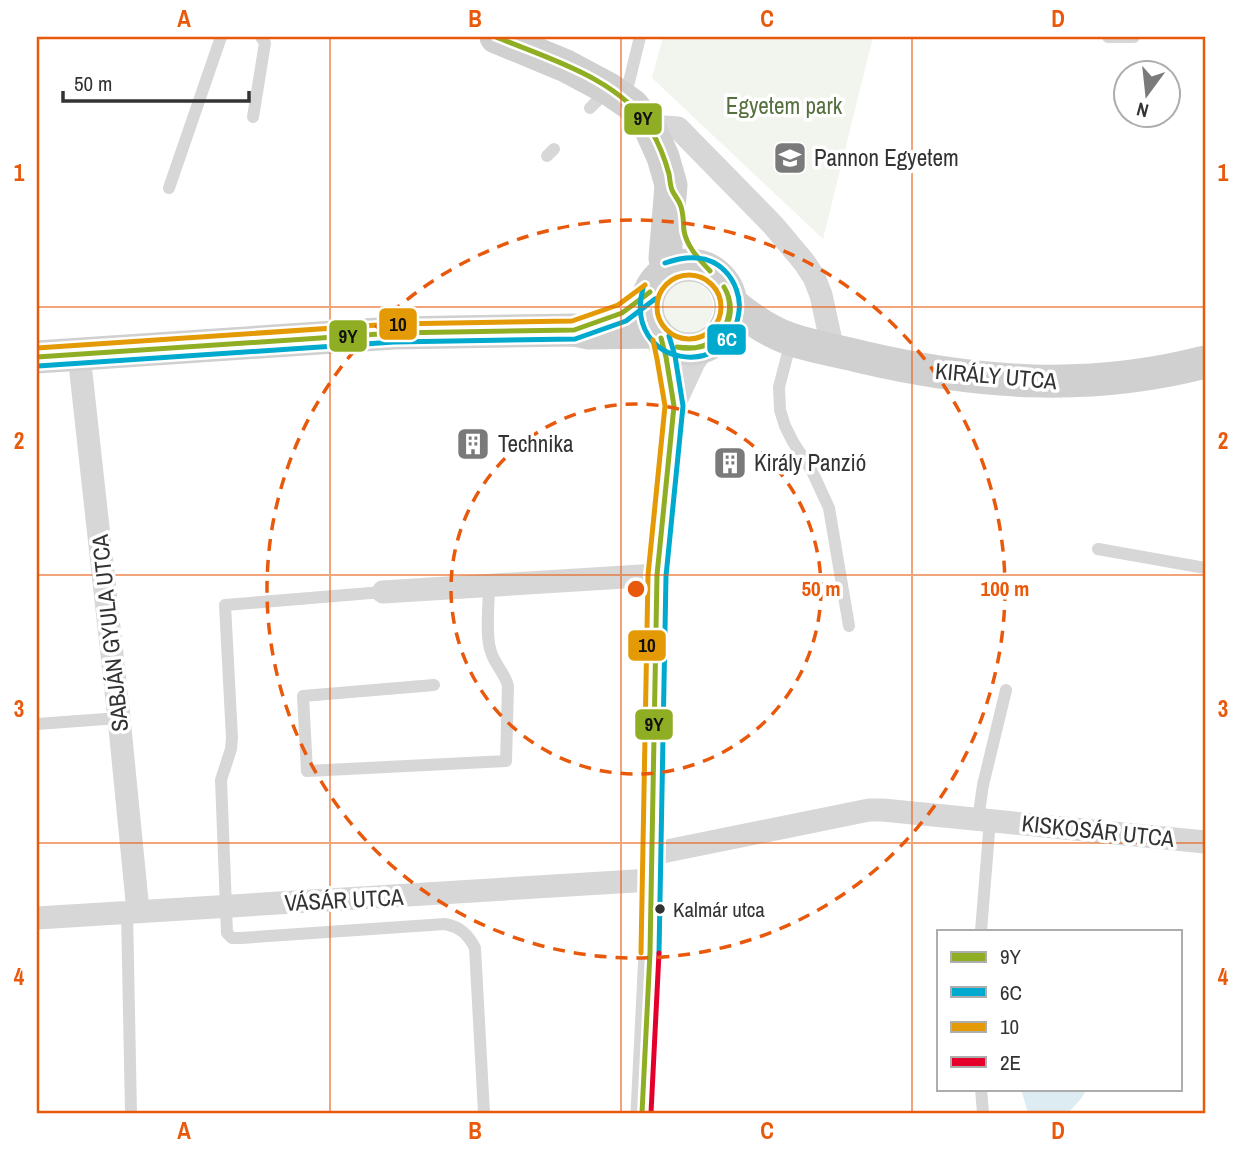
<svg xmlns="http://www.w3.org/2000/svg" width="1242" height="1150" font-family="'Archivo Narrow',sans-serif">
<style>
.green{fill:#f1f5ed}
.water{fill:#ddebf3}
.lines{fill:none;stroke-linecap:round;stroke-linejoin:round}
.lane{stroke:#d7d7d7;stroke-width:12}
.street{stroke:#d7d7d7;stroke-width:23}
.secondary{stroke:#d0d0d0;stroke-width:33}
.bus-1-casing{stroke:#fff;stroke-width:10}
.bus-2-casing{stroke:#fff;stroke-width:10}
.bus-3-casing{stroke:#fff;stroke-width:10}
.bus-4-casing{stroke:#fff;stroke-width:10}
.bus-1{stroke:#90ae24;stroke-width:5}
.bus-2{stroke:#00a9ce;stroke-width:5}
.bus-3{stroke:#e39a05;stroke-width:5}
.bus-4{stroke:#e4002b;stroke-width:5}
.grid{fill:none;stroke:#e8590c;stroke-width:2;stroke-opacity:0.55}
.ring{fill:none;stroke:#e8590c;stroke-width:3.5;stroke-dasharray:12 9}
.bus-dot{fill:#333;stroke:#fff;stroke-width:2.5}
.labels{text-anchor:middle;stroke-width:7;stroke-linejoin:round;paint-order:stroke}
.bus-label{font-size:21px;fill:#333;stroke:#fff;text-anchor:start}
.park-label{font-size:23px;fill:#56703f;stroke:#fff}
.poi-label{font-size:23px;fill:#333;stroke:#fff;text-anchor:start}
.street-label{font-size:23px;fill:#333;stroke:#fff}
.centre{fill:#e8590c;stroke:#fff;stroke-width:3.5}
.ring-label{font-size:21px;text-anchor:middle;font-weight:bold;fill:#e8590c;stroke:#fff;stroke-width:7;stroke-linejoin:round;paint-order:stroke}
.line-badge{stroke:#fff;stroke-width:2.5}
.badge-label{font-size:19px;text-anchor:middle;font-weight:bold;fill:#fff}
.pale-badge-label{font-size:19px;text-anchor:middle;font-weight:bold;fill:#111}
.neatline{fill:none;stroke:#e8590c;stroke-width:2.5}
.grid-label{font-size:23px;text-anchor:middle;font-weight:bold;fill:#e8590c}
</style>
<rect width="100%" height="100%" fill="#fff"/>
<path class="green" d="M663,37H873L823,239L652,78Z
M661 307a26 26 0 1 1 52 0a26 26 0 1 1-52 0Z"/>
<path class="water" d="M1021,1089H1087L1080,1100L1068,1113H1028Z"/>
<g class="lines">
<path class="lane" d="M1108,37H1134
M625,98L640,37
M590,108L607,91
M253,117L265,43L261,37
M547,156L554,149
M169,188L221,37
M791,341L779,387L780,410L785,426L793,442L812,471L829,508L849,626
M1098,549L1205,568
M383,592L225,605L232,738L231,749L221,780L227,933L232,938H241L445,924C460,927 468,934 475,948L484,1113
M434,685L303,696L307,771L506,761L508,686C505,673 495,665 491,652C485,636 489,604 489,585
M37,724L119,718
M978,819L983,785L1006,690
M127,912L131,1113
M981,931L990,820
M981,1089L983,1113"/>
<path class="street" d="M649,126L678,128L773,225L804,262L814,277L821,295L833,350
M79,355L119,718L138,911
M675,403L694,362L705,346
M383,592L657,575
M652,854L869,810H883L1205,842
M37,918L651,880
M642,1113L650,953L657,575L674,406L666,357L661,338"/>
<path class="secondary" d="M496,37L566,66L609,89L632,105L649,126L663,157L671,185L665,258L667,271
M647 307a42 42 0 1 1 84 0a42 42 0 1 1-84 0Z
M731,303C748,317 769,332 790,339C813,347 838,351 862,357C978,384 1089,392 1205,362
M37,357L394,333L574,330L589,333L656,332"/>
<defs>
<path id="bus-1" d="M496,37C547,58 621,79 651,130C659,144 665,159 669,174C670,179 670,185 672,190C674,195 678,199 680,204C684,213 683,222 684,231C687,247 699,259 710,271
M677,347C686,348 698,349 706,345C727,336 736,307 724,287
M677,347C714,355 744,321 724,287
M37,357L394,333L574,330L622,313L650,292
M642,1113L650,953L657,575L674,406L666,357L661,338"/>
<path id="bus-2" d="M643,288C622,367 731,383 739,311C741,298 735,281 725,271C709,254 685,256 665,263
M38,366L394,342L575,339L626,321L655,299
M659,953L666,576L683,406L675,356L669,336"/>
<path id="bus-3" d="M657 307a32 32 0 1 1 64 0a32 32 0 1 1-64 0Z
M37,348L393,324L572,321L618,305L645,285
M641,953L648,575L665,406L657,359L653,340"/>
<path id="bus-4" d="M651,1113L659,953"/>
</defs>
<use href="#bus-1" class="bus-1-casing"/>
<use href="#bus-2" class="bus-2-casing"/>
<use href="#bus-3" class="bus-3-casing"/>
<use href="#bus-4" class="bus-4-casing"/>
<use href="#bus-1" class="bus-1"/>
<use href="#bus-2" class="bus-2"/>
<use href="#bus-3" class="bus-3"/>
<use href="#bus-4" class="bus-4"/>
</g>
<path class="grid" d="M330,37V1113M621,37V1113M912,37V1113M37,307H1205M37,575H1205M37,843H1205"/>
<g class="ring">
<circle cx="636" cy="589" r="185"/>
<circle cx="636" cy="589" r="369"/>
</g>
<defs>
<symbol id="university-square" viewBox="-11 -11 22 22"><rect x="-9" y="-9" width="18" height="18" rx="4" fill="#7a7a7a" stroke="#fff"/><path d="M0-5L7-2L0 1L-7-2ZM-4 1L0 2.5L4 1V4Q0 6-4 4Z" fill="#fff"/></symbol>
<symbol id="building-square" viewBox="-11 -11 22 22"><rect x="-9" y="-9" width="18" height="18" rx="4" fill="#7a7a7a" stroke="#fff"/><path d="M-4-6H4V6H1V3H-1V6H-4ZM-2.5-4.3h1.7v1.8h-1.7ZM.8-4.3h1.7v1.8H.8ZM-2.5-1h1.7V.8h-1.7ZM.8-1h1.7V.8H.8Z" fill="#fff"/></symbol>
</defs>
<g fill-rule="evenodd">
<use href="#university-square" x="771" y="139" width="38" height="38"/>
<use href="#building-square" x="454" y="425" width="38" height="38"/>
<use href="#building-square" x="711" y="444" width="38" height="38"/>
</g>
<circle class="bus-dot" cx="660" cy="909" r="6"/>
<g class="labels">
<g class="bus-label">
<text x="673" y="917">Kalmár utca</text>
</g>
<g class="park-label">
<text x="784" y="114">Egyetem park</text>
</g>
<g class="poi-label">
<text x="814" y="166">Pannon Egyetem</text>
<text x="498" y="452">Technika</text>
<text x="754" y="471">Király Panzió</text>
</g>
<g class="street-label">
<text transform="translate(996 376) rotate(5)" y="8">KIRÁLY UTCA</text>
<text transform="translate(110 633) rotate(-96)" y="8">SABJÁN GYULA UTCA</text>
<text transform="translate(1098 831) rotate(6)" y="8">KISKOSÁR UTCA</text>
<text transform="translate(344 900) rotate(-3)" y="8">VÁSÁR UTCA</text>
</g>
</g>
<circle cx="636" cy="589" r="10" class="centre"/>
<g class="ring-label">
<text x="821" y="596">50 m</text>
<text x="1005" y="596">100 m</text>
</g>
<g class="line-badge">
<rect x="623" y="102" width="40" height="34" rx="7" fill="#90ae24"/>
<rect x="378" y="307" width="40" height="34" rx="7" fill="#e39a05"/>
<rect x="328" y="319" width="40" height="34" rx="7" fill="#90ae24"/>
<rect x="706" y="323" width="41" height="33" rx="7" fill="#00a9ce"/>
<rect x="627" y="629" width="40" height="33" rx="7" fill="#e39a05"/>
<rect x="634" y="708" width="40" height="33" rx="7" fill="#90ae24"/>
</g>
<g class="badge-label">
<text x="727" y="346">6C</text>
</g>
<g class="pale-badge-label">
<text x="643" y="125">9Y</text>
<text x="398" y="331">10</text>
<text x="348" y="343">9Y</text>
<text x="647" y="652">10</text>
<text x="654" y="731">9Y</text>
</g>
<rect width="1242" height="1150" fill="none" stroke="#ffffff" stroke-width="77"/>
<rect x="937" y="930" width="245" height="161" fill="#ffffff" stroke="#adadad" stroke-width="2"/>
<rect x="951" y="952" width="35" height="10" fill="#90ae24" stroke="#adadad" stroke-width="2"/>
<text x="1000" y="964" font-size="21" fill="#333333">9Y</text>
<rect x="951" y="987" width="35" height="10" fill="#00a9ce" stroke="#adadad" stroke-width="2"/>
<text x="1000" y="1000" font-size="21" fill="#333333">6C</text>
<rect x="951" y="1022" width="35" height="10" fill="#e39a05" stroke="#adadad" stroke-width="2"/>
<text x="1000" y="1034" font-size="21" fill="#333333">10</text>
<rect x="951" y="1057" width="35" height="10" fill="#e4002b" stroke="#adadad" stroke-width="2"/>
<text x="1000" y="1070" font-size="21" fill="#333333">2E</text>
<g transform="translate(1147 94) rotate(195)"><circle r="33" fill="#ffffff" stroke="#adadad" stroke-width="2"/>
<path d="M0-5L12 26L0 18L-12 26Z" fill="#7a7a7a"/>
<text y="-10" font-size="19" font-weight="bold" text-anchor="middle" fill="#333333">N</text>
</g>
<path d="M63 91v10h186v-10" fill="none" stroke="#333333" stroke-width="3.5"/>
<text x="74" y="91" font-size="21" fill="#333333" stroke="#ffffff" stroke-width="5" paint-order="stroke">50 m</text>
<rect x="38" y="38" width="1166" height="1074" class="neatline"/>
<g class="grid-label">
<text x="184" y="27">A</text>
<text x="475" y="27">B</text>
<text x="767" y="27">C</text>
<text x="1058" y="27">D</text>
<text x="19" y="181">1</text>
<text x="1223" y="181">1</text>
<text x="19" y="449">2</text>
<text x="1223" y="449">2</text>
<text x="19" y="717">3</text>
<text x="1223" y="717">3</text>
<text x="19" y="985">4</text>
<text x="1223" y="985">4</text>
<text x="184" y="1139">A</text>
<text x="475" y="1139">B</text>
<text x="767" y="1139">C</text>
<text x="1058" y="1139">D</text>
</g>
</svg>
